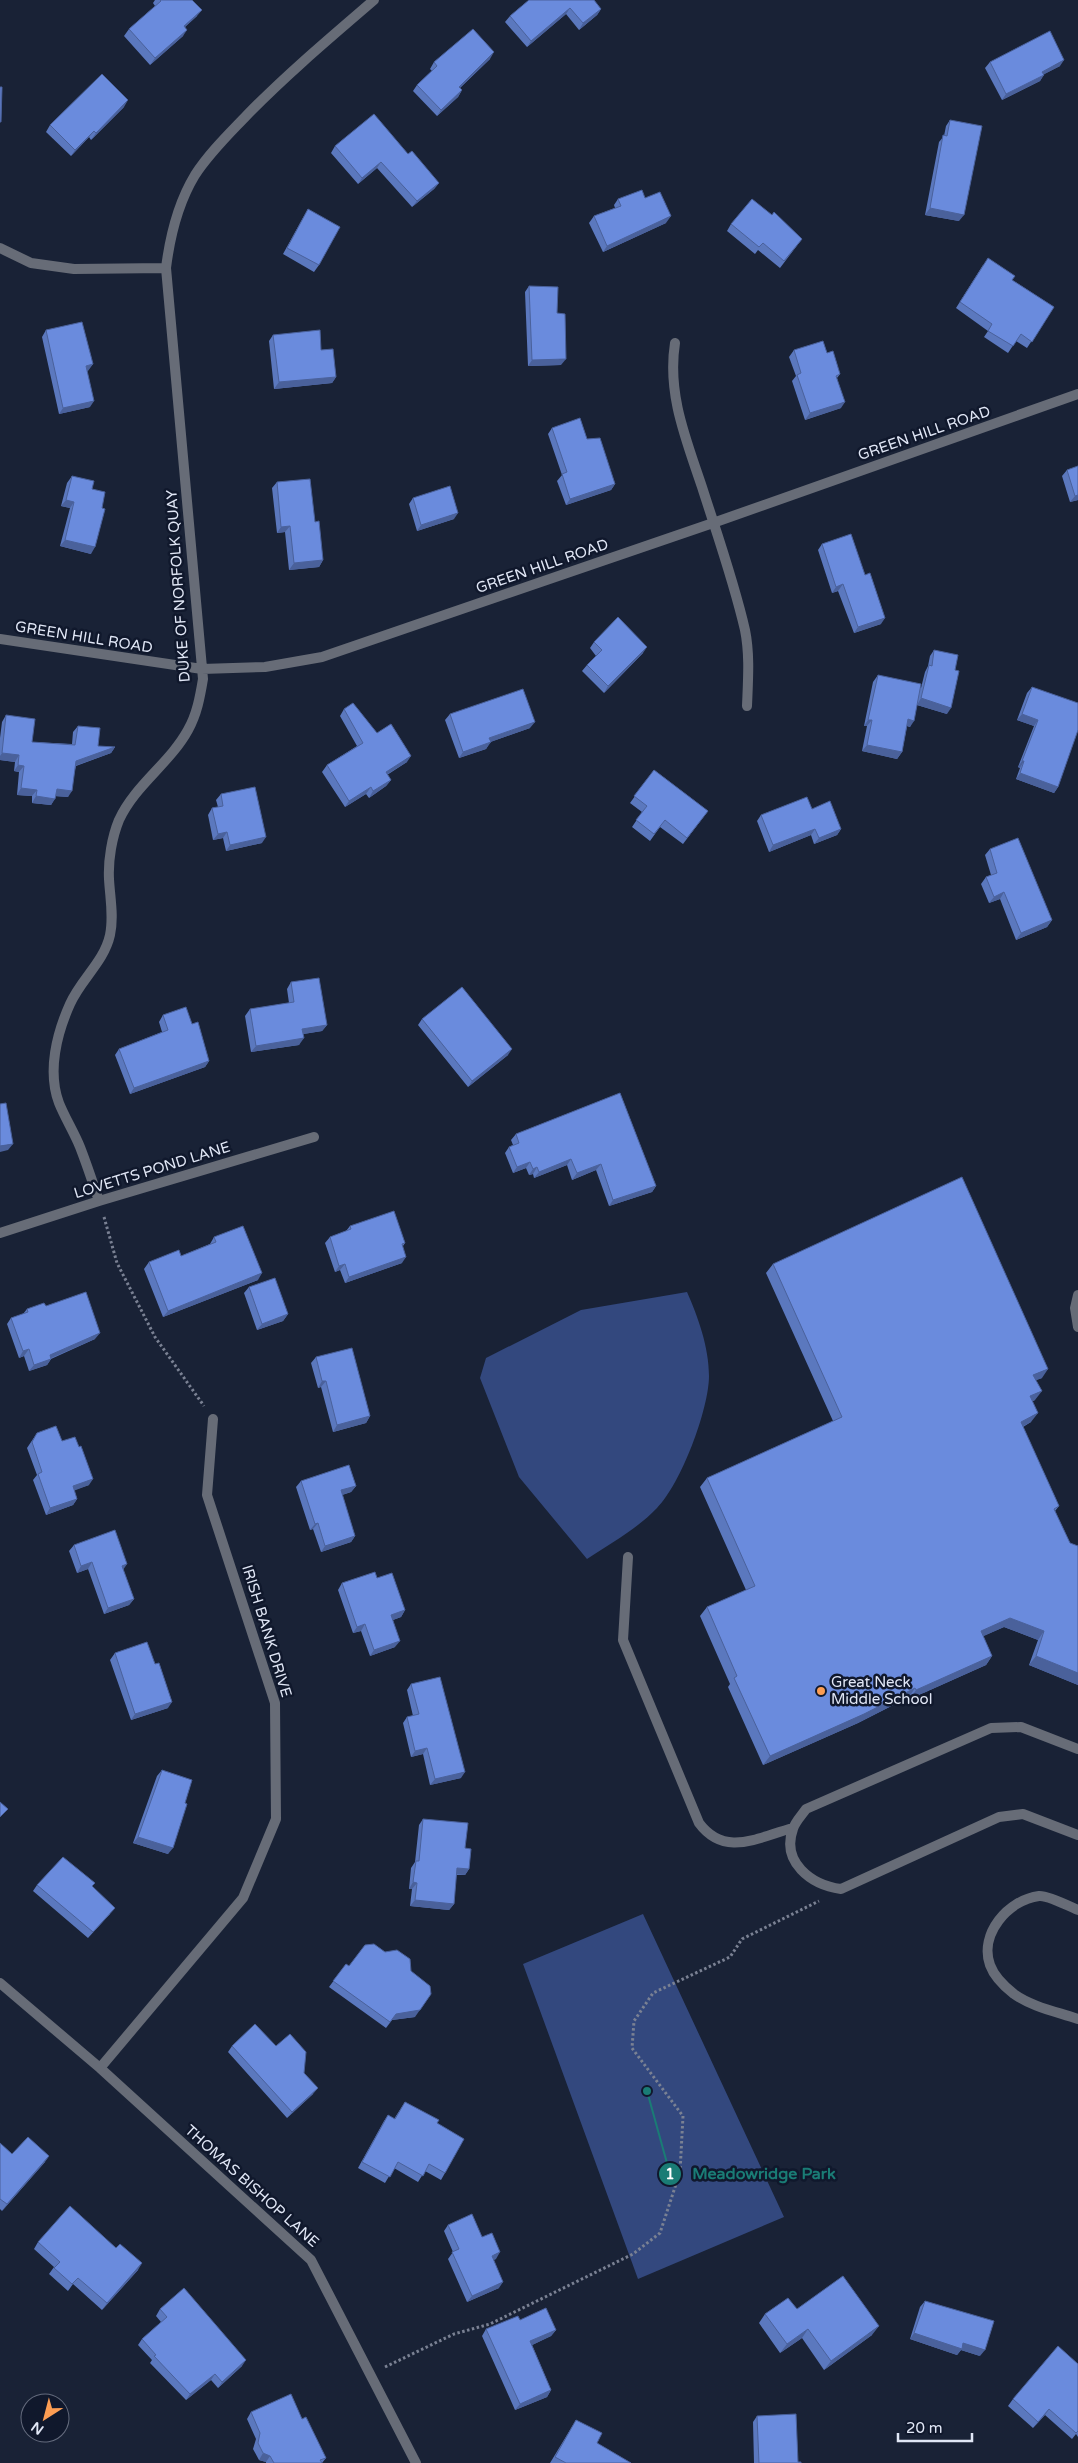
<svg xmlns="http://www.w3.org/2000/svg" width="1078" height="2463" font-family="'Varela Round',sans-serif">
<style>
.green{fill:#33487e}
.lines{fill:none;stroke-linecap:round;stroke-linejoin:round}
.path{stroke:#7a8193;stroke-width:3;stroke-dasharray:2.5 2.5;stroke-linecap:butt}
.lane{stroke:#676c77;stroke-width:10}
.street{stroke:#676c77;stroke-width:10}
.wall{fill:#5b78be}
.shaded-wall{fill:#4a619b}
.building{fill:#6a8bdd;stroke:#4a619b}
.poi-dot{fill:#fc9d53;stroke:#10182c;stroke-width:2}
.labels{text-anchor:middle;stroke-width:5;stroke-linejoin:round;paint-order:stroke}
.street-label{font-size:15px;fill:#e1e7f6;stroke:#10182c}
.poi-label{font-size:15px;fill:#e1e7f6;stroke:#10182c;text-anchor:start}
.leader{fill:none;stroke:#1a7c75;stroke-width:2}
.callout-dot{fill:#1a7c75;stroke:#10182c;stroke-width:2}
.mark-label{font-size:15px;text-anchor:middle;font-weight:bold;fill:#fff}
.callout-label{font-size:16px;text-anchor:middle;font-weight:bold;fill:#1a7c75;stroke:#10182c;stroke-width:5;stroke-linejoin:round;paint-order:stroke}
</style>
<rect width="100%" height="100%" fill="#192236"/>
<path class="green" d="M687,1292C698,1317 709,1347 709,1376C709,1409 681,1484 657,1508C637,1529 611,1543 587,1559L519,1477L480,1378L486,1358L581,1310Z
M643,1914L784,2217L638,2279L523,1964Z"/>
<g class="lines">
<path class="path" d="M104,1217L117,1263L155,1337L204,1406
M385,2367L454,2334L490,2324L633,2254L660,2233L680,2172L683,2116L632,2048L634,2021L653,1993L730,1957L742,1939L819,1901"/>
<path class="lane" d="M1078,1295L1075,1308L1078,1327
M628,1557L623,1640L699,1823C725,1858 758,1837 793,1828
M1078,1749L1021,1727L991,1728L806,1809C802,1815 795,1822 793,1829C781,1862 811,1885 841,1889L999,1817L1023,1814L1078,1835
M1078,1910C1069,1906 1047,1895 1039,1896C1008,1900 979,1934 990,1965C994,1976 1005,1987 1014,1994C1032,2007 1058,2012 1078,2019"/>
<path class="street" d="M0,248L31,263L74,269L166,268
M675,343C667,394 686,439 702,487C717,534 734,582 745,630C750,655 748,680 747,706
M0,639L202,669L265,667L322,657L713,523L1078,394
M99,1201C93,1183 87,1165 80,1147C74,1132 65,1118 59,1103C47,1071 57,1033 70,1004C81,979 104,962 110,935C114,916 110,898 109,879C108,860 112,837 119,820C135,785 170,763 188,730C197,714 200,697 203,679L166,268C170,236 178,203 195,175C210,152 229,134 247,115C287,74 331,37 374,0
M0,1233L99,1201L314,1137
M0,1983L100,2068L311,2260L416,2463
M100,2068L243,1898L276,1819L275,1703L207,1495L213,1419"/>
</g>
<path class="wall" d="M155,0H192L197,16L185,27L183,36L150,65L124,36L129,29L155,6L153,3Z
M529,0L601,9L597,15L579,30L566,14L527,47L505,22L510,16Z
M490,59L460,88L462,90L458,97L437,116L413,91L417,85L432,71L430,69L434,62Z
M990,62L1060,66L1044,74L1040,81L1002,100L985,68Z
M124,107L91,140L89,137L71,156L46,132L50,125Z
M950,120L959,221L925,215L939,142L944,136L946,126Z
M335,146L408,154L439,183L434,189L412,207L377,168L358,184L331,153Z
M645,198L666,223L603,252L589,223L594,216L615,208L614,205L618,199Z
M308,209L319,265L314,272L283,254L304,216Z
M731,224L802,239L780,268L758,250L755,254L727,231Z
M983,265L1012,280L1054,307L1027,348L1016,341L1008,353L984,337L988,331L956,308Z
M529,286L561,365L528,366L525,292Z
M46,330L93,364L87,371L90,407L59,414L42,337Z
M273,335L336,377L332,383L274,389L269,341Z
M794,350L827,353L840,374L837,378L841,408L805,420L792,381L796,376L789,357Z
M552,428L587,439L615,484L611,490L566,505L557,481L562,475L548,434Z
M1078,466V500L1070,502L1062,476L1067,470Z
M72,476L92,489L91,554L60,546L70,508L61,506L67,483Z
M277,482L315,522L323,560L319,567L289,570L285,532L277,533L272,488Z
M413,498L454,519L417,531L409,504Z
M822,544L881,624L854,633L838,591L832,593L818,550Z
M594,642L643,653L604,693L582,671L587,665L596,656L590,648Z
M934,650L947,714L917,705L910,727L907,726L902,752L897,759L862,751L867,726H864L873,682L878,675L921,688L925,672L928,666L930,656Z
M1032,687L1058,787L1054,793L1016,779L1020,768L1018,767L1034,726L1017,720L1027,693Z
M344,709L377,733L407,762L387,775L391,780L386,786L369,798L366,794L345,807L322,772L327,765L357,746L340,716Z
M450,714L530,728L490,742L486,749L459,758L445,720Z
M6,715L32,742L72,744L73,732L78,726L98,746L115,747L111,753L76,766L68,797L56,796L51,805L32,803V796L17,795L19,772L14,771L15,762L0,760V738L2,722Z
M654,770L708,811L683,844L660,827L650,841L632,827L642,812L630,803Z
M221,794L262,843L226,851L223,838L213,840L208,815L212,808L218,807L216,800Z
M812,809L841,829L837,835L814,844L811,835L769,852L757,821L761,815Z
M990,849L1052,920L1047,927L1016,940L1000,899L989,903L981,884L986,877L991,875L985,855Z
M291,982L327,1025L322,1031L303,1034L299,1045L251,1052L245,1016L250,1009L289,1003L287,989Z
M163,1015L192,1024L209,1061L205,1067L130,1094L115,1055L119,1049L162,1032L159,1022Z
M422,1019L508,1055L468,1087L418,1025Z
M620,1093L656,1186L652,1192L609,1206L596,1170L572,1180L567,1165L534,1178L533,1174L529,1175L526,1168L513,1173L505,1153L509,1147L513,1145L511,1140L516,1134Z
M350,1226L405,1243L403,1246L402,1263L345,1283L340,1270L335,1272L325,1243L330,1237L346,1231Z
M214,1237L258,1280L163,1317L144,1269L149,1262L181,1256L210,1244Z
M773,1264L1042,1378L1036,1380L1035,1400L1033,1401L1031,1422L1023,1427L1059,1506L1055,1511L1070,1543L1078,1546V1685L1029,1665L1038,1640L1004,1627L983,1636L992,1656L986,1665L910,1699L909,1697L858,1723L763,1765L728,1687L730,1684L700,1616L707,1607L746,1590L700,1487L707,1478L833,1421L766,1273Z
M249,1287L288,1314L283,1321L257,1330L244,1293Z
M46,1306L95,1339L51,1359L47,1365L29,1371L24,1356L19,1358L7,1324L11,1318L23,1314L27,1309Z
M316,1357L370,1416L366,1423L333,1432L321,1387L318,1388L311,1363Z
M37,1433L62,1441L89,1485L74,1490L77,1499L73,1505L46,1515L33,1480L37,1475L27,1448Z
M301,1481L356,1486L351,1492L342,1495L355,1536L351,1542L321,1552L313,1529L310,1530L296,1487Z
M74,1545L123,1569L134,1599L129,1605L104,1614L88,1569L77,1573L69,1551Z
M342,1583L405,1610L401,1617L393,1620L395,1647L370,1656L361,1631L353,1633L338,1590Z
M115,1653L155,1664L168,1708L131,1720L110,1660Z
M411,1684L461,1778L430,1785L423,1754L411,1757L403,1723L407,1717L413,1716L407,1690Z
M162,1770L185,1803L168,1854L133,1843L157,1776Z
M423,1819L465,1848L469,1869L465,1875H456L454,1904L449,1910L410,1906L412,1889H409L411,1868L415,1862L419,1825Z
M37,1885L92,1887L110,1914L88,1938L33,1891Z
M346,1964L415,2017L392,2020L386,2028L329,1987Z
M232,2046H276L304,2073L313,2094L287,2118L228,2052Z
M405,2102L437,2123L445,2173L441,2180L425,2171L418,2182L394,2168L385,2183L358,2168L384,2121L388,2115L394,2119Z
M0,2143L12,2154L45,2162L2,2211L0,2209Z
M448,2225L482,2237L496,2259L493,2260L499,2288L467,2302L448,2259L453,2252L444,2231Z
M38,2242L138,2270L102,2310L73,2284L68,2291L49,2274L54,2267L34,2249Z
M925,2301L980,2356L961,2350L957,2355L910,2339L920,2307Z
M160,2309L242,2366L218,2388L211,2380L186,2400L150,2363L152,2360L138,2345L142,2339L161,2322L156,2316Z
M797,2309L872,2335L824,2370L802,2338L780,2353L759,2323L765,2314Z
M520,2320L556,2330L551,2336L532,2345L551,2390L547,2397L515,2410L482,2336L486,2329Z
M1078,2364V2437L1076,2434L1072,2439L1045,2415L1033,2428L1008,2406L1013,2399Z
M251,2412L302,2419L326,2458L322,2463H266V2462L259,2460L253,2449L256,2439L247,2419Z
M757,2416L798,2462L801,2463H754L753,2422Z
M576,2420L597,2443L631,2463H550Z"/>
<path class="shaded-wall" d="M570,8L566,14L527,47L531,41Z
M601,9L597,15L579,30L583,23Z
M202,10L197,16L179,32L184,26Z
M187,30L183,36L150,65L155,58Z
M494,52L490,59L454,93L459,87Z
M1064,60L1060,66L1037,78L1042,72Z
M1044,75L1040,81L1002,100L1006,94Z
M462,90L458,97L437,116L441,110Z
M128,100L124,107L91,140L96,133Z
M94,131L89,137L71,156L75,150Z
M381,162L377,168L358,184L362,178Z
M439,183L434,189L412,207L417,201Z
M930,208L964,215L959,221L925,215Z
M671,216L666,223L603,252L607,246Z
M566,359L561,365L528,366L532,360Z
M93,364L88,371L82,372L86,366Z
M336,377L332,383L274,389L279,382Z
M94,401L90,407L59,414L63,408Z
M845,402L841,408L805,420L810,413Z
M615,484L611,490L566,505L570,499Z
M1078,495V500L1070,502L1075,496Z
M66,500L74,502L70,508L61,506Z
M458,513L454,519L417,531L421,525Z
M290,526L285,532L277,533L281,527Z
M65,540L95,547L91,554L60,546Z
M323,560L319,567L289,570L294,563Z
M843,584L838,591L832,593L836,587Z
M885,618L881,624L854,633L858,627Z
M647,647L643,653L604,693L608,686Z
M921,698L951,708L947,714L917,705Z
M1022,714L1038,720L1034,726L1017,720Z
M908,719L914,721L910,727L904,725Z
M868,720H872L867,726H864Z
M535,722L530,728L485,744L489,738Z
M491,742L486,749L459,758L463,752Z
M867,745L902,752L897,759L862,751Z
M115,747L111,753L72,767L76,761Z
M2,753L19,755L15,762L0,760V756Z
M411,756L407,762L381,778L386,772Z
M1022,761H1024L1020,768L1018,767Z
M18,765L24,766L19,772L14,771Z
M1020,773L1058,787L1054,793L1016,779Z
M391,780L386,786L369,798L373,791Z
M371,787L366,794L345,807L349,801Z
M21,788L37,790L32,796L17,795Z
M57,789L72,791L68,797L52,796Z
M36,796L55,799L51,805L32,803Z
M815,829L811,835L769,852L773,845Z
M841,829L837,835L814,844L819,838Z
M227,832L223,838L213,840L218,834Z
M266,837L262,843L226,851L230,845Z
M1004,892L1000,899L989,903L994,897Z
M1052,920L1047,927L1016,940L1021,933Z
M327,1025L322,1031L298,1035L302,1029Z
M304,1038L299,1045L251,1052L256,1046Z
M512,1049L508,1055L468,1087L472,1081Z
M209,1061L205,1067L130,1094L134,1088Z
M13,1144L8,1150L0,1152V1146Z
M571,1159L567,1165L534,1178L539,1172Z
M530,1162L526,1168L513,1173L517,1167Z
M601,1164L596,1170L572,1180L577,1173Z
M537,1167L533,1174L529,1175L533,1169Z
M656,1186L652,1192L609,1206L613,1200Z
M406,1257L402,1263L345,1283L349,1277Z
M345,1264L340,1270L335,1272L339,1266Z
M262,1273L258,1280L163,1317L168,1311Z
M288,1314L283,1321L257,1330L262,1324Z
M100,1333L95,1339L49,1359H51L47,1365L29,1371L34,1365L50,1355Z
M29,1349L24,1356L19,1358L23,1351Z
M1048,1369L1042,1378L1026,1384L1033,1375Z
M322,1381H326L321,1387L318,1388Z
M1042,1391L1035,1400L1024,1405L1030,1396Z
M1038,1413L1031,1422L1014,1431L1021,1422Z
M370,1416L366,1423L333,1432L337,1425Z
M93,1479L89,1485L68,1493L73,1486Z
M356,1486L351,1492L336,1497L341,1490Z
M77,1499L73,1505L46,1515L50,1508Z
M318,1523L313,1529L310,1530L315,1524Z
M355,1536L351,1542L321,1552L325,1546Z
M92,1562L88,1569L77,1573L81,1566Z
M127,1564L123,1570L122,1566Z
M134,1599L129,1605L104,1614L108,1608Z
M405,1610L401,1617L387,1622L391,1615Z
M1010,1618L1044,1631L1038,1640L1004,1627L975,1640L981,1631Z
M365,1624L361,1631L353,1633L357,1627Z
M400,1641L395,1647L370,1656L374,1650Z
M992,1656L986,1665L910,1699L916,1690Z
M1036,1656L1078,1673V1685L1029,1665Z
M915,1688L909,1697L858,1723L763,1765L770,1756Z
M172,1702L168,1708L131,1720L135,1714Z
M427,1748L423,1754L411,1757L415,1751Z
M465,1772L461,1778L430,1785L435,1779Z
M138,1837L173,1848L168,1854L133,1843Z
M457,1868L469,1869L465,1875L453,1874Z
M413,1882L417,1883L412,1889H409Z
M415,1900L454,1904L449,1910L410,1906Z
M431,1994L415,2017L392,2020L386,2028L396,2014Z
M318,2088L313,2094L287,2118L292,2112Z
M49,2156L45,2162L2,2211L7,2204Z
M500,2252L496,2259L487,2262L492,2256Z
M142,2263L138,2270L102,2310L107,2303Z
M503,2282L499,2288L467,2302L472,2296Z
M879,2326L872,2335L824,2370L831,2361Z
M808,2329L802,2338L780,2353L787,2344Z
M556,2330L551,2336L526,2348L530,2341Z
M914,2333L963,2343L985,2350L980,2356L961,2350L957,2355L910,2339Z
M246,2360L242,2366L218,2388L222,2382Z
M215,2374L211,2380L186,2400L190,2394Z
M551,2390L547,2397L515,2410L520,2404Z
M1049,2409L1045,2415L1033,2428L1038,2422Z
M263,2453L270,2456L266,2462L259,2460Z"/>
<path class="building" d="M160,0H192L202,10L184,26L187,30L155,58L129,29L161,1Z
M529,0H594L601,9L583,23L570,8L531,41L510,16Z
M473,29L494,52L459,87L462,90L441,110L417,85L437,66L434,62Z
M1050,31L1064,60L1042,72L1044,75L1006,94L990,62Z
M102,74L128,100L96,133L94,131L75,150L50,125Z
M0,87H2L1,122H0Z
M374,114L408,154L412,151L439,183L417,201L381,162L362,178L335,146Z
M950,120L982,126L964,215L930,208L943,135L947,136Z
M642,190L645,198L660,192L671,216L607,246L594,216L621,206L618,199Z
M752,199L772,215L774,212L802,239L784,261L763,243L759,247L731,224Z
M308,209L340,227L319,265L287,248Z
M988,258L1015,276L1012,280L1054,307L1032,342L1021,334L1013,346L988,331L992,324L960,302Z
M529,286L558,287L557,313L565,314L566,359L532,360Z
M82,322L93,364L86,366L94,401L63,408L46,330Z
M320,330L321,350L333,349L336,377L279,382L273,335Z
M823,341L827,353L833,351L840,374L836,376L845,402L810,413L797,375L801,373L794,350Z
M580,418L587,439L600,438L615,484L570,499L562,474L567,472L552,428Z
M1078,466V495L1075,496L1067,470Z
M72,476L94,481L92,489L105,492L102,508L105,509L95,547L65,540L74,502L66,500Z
M310,479L315,522L319,521L323,560L294,563L290,526L281,527L277,482Z
M450,486L458,513L421,525L413,498Z
M851,534L865,575L870,573L885,618L858,627L843,584L836,587L822,544Z
M618,617L647,647L608,686L587,665L602,650L594,642Z
M934,650L958,655L955,670L959,671L951,708L921,698L929,665L932,666Z
M878,675L921,684L914,721L908,719L902,752L867,745L872,720H868Z
M1032,687L1078,703V730L1058,787L1020,773L1024,761H1022L1038,720L1022,714Z
M523,689L535,722L489,738L491,742L463,752L450,714Z
M353,703L377,733L391,724L411,756L386,772L391,780L373,791L371,787L349,801L327,765L363,743L344,709Z
M6,715L35,719L32,742L75,745L78,726L100,728L98,746L115,747L76,761L72,791L57,789L55,799L36,796L37,790L21,788L24,766L18,765L19,755L2,753Z
M654,770L708,811L687,838L665,820L654,834L636,820L647,806L634,796Z
M255,787L266,837L230,845L227,832L218,834L212,808L223,806L221,794Z
M807,797L812,809L830,801L841,829L819,838L815,829L773,845L761,815Z
M1018,838L1052,920L1021,933L1004,892L994,897L986,877L997,873L990,849Z
M319,978L327,1025L302,1029L304,1038L256,1046L250,1009L294,1002L291,982Z
M462,987L512,1049L472,1081L422,1019Z
M186,1007L192,1024L198,1022L209,1061L134,1088L119,1049L168,1030L163,1015Z
M620,1093L656,1186L613,1200L601,1164L577,1173L571,1159L539,1172L537,1167L533,1169L530,1162L517,1167L509,1147L519,1143L516,1134Z
M6,1103L13,1144L0,1146V1104Z
M962,1177L1048,1369L1033,1375L1042,1391L1030,1396L1038,1413L1021,1422L1059,1506L1054,1509L1070,1543L1078,1546V1673L1036,1656L1044,1631L1010,1618L981,1631L992,1656L916,1690L915,1688L864,1714L770,1756L734,1678L737,1676L707,1607L755,1586L707,1478L842,1417L773,1264Z
M394,1211L405,1243L402,1244L406,1257L349,1277L345,1264L339,1266L330,1237L351,1229L350,1226Z
M243,1226L262,1273L168,1311L149,1262L179,1250L181,1256L216,1242L214,1237Z
M275,1278L288,1314L262,1324L249,1287Z
M86,1292L100,1333L50,1355L51,1359L34,1365L29,1349L23,1351L11,1318L28,1312L27,1309L44,1303L46,1306Z
M352,1348L370,1416L337,1425L326,1381H322L316,1357Z
M56,1426L62,1441L75,1437L79,1447L81,1446L93,1479L73,1486L77,1499L50,1508L38,1474L42,1472L32,1442L37,1433Z
M349,1465L356,1486L341,1490L355,1536L325,1546L318,1523L315,1524L301,1481Z
M115,1530L127,1564L122,1566L134,1599L108,1608L92,1562L81,1566L74,1545Z
M375,1572L377,1578L392,1573L405,1610L391,1615L400,1641L374,1650L365,1624L357,1627L342,1583Z
M147,1642L155,1664L159,1663L172,1702L135,1714L115,1653Z
M440,1677L465,1772L435,1779L427,1748L415,1751L407,1717L419,1714L411,1684Z
M162,1770L192,1780L185,1803L187,1804L173,1848L138,1837Z
M0,1802L8,1809L0,1817Z
M423,1819L468,1823L465,1848L471,1849L469,1869L457,1868L454,1904L415,1900L417,1883L413,1882L416,1861H419Z
M63,1857L95,1883L92,1886L115,1908L93,1932L37,1885Z
M374,1944L385,1952L397,1950L410,1959L411,1971L430,1986L431,1994L420,2010L396,2014L390,2022L333,1981L346,1964L349,1966L365,1945Z
M255,2024L276,2046L290,2034L306,2052L304,2073L318,2088L292,2112L232,2046Z
M405,2102L439,2120L437,2123L464,2139L445,2173L429,2164L423,2176L398,2162L390,2177L362,2162L388,2115L395,2119Z
M28,2137L49,2156L7,2204L0,2199V2143L12,2154Z
M70,2206L116,2248L120,2244L142,2263L107,2303L78,2278L72,2284L54,2268L60,2262L38,2242Z
M472,2214L482,2237L492,2233L500,2252L492,2256L503,2282L472,2296L452,2252L459,2249L448,2225Z
M843,2276L879,2326L831,2361L808,2329L787,2344L765,2314L788,2298L797,2309Z
M184,2288L246,2360L222,2382L215,2374L190,2394L154,2356L156,2355L142,2339L167,2317L160,2309Z
M925,2301L994,2321L985,2350L963,2343L962,2349L914,2333Z
M546,2308L556,2330L530,2341L551,2390L520,2404L486,2329L518,2316L520,2320Z
M1058,2346L1078,2364V2431L1076,2433L1049,2409L1038,2422L1013,2399Z
M291,2394L302,2419L306,2417L326,2458L320,2460L322,2463H274L270,2456L263,2453L258,2443L260,2433L251,2412Z
M796,2414L798,2462H801V2463H759L757,2416Z
M576,2420L602,2433L597,2443L631,2463H566L555,2457Z"/>
<circle class="poi-dot" cx="821" cy="1691" r="5"/>
<g class="labels">
<g class="street-label">
<text transform="translate(924 433) rotate(-19)" y="5">GREEN HILL ROAD</text>
<text transform="translate(542 566) rotate(-19)" y="5">GREEN HILL ROAD</text>
<text transform="translate(178 586) rotate(-94)" y="5">DUKE OF NORFOLK QUAY</text>
<text transform="translate(84 637) rotate(9)" y="5">GREEN HILL ROAD</text>
<text transform="translate(152 1170) rotate(-17)" y="5">LOVETTS POND LANE</text>
<text transform="translate(267 1631) rotate(73)" y="5">IRISH BANK DRIVE</text>
<text transform="translate(252 2186) rotate(42)" y="5">THOMAS BISHOP LANE</text>
</g>
<g class="poi-label">
<text x="831" y="1687">Great Neck<tspan x="831" dy="17">Middle School</tspan></text>
</g>
</g>
<path class="leader" d="M647 2091L670 2174"/>
<g class="callout-dot">
<circle cx="647" cy="2091" r="5"/>
<circle cx="670" cy="2174" r="12"/>
</g>
<g class="mark-label">
<text x="670" y="2179">1</text>
</g>
<g class="callout-label">
<text x="764" y="2179">Meadowridge Park</text>
</g>
<g transform="translate(45 2418) rotate(216)"><circle r="24" fill="#10182c" stroke="#646b7d"/>
<path d="M0-4L9 19L0 12L-9 19Z" fill="#fc9d53"/>
<text y="-8" font-size="14" font-weight="bold" text-anchor="middle" fill="#e1e7f6">N</text>
</g>
<path d="M898 2433v8h74v-8" fill="none" stroke="#e1e7f6" stroke-width="2.5"/>
<text x="906" y="2433" font-size="15" fill="#e1e7f6" stroke="#10182c" stroke-width="4" paint-order="stroke">20 m</text>
</svg>
